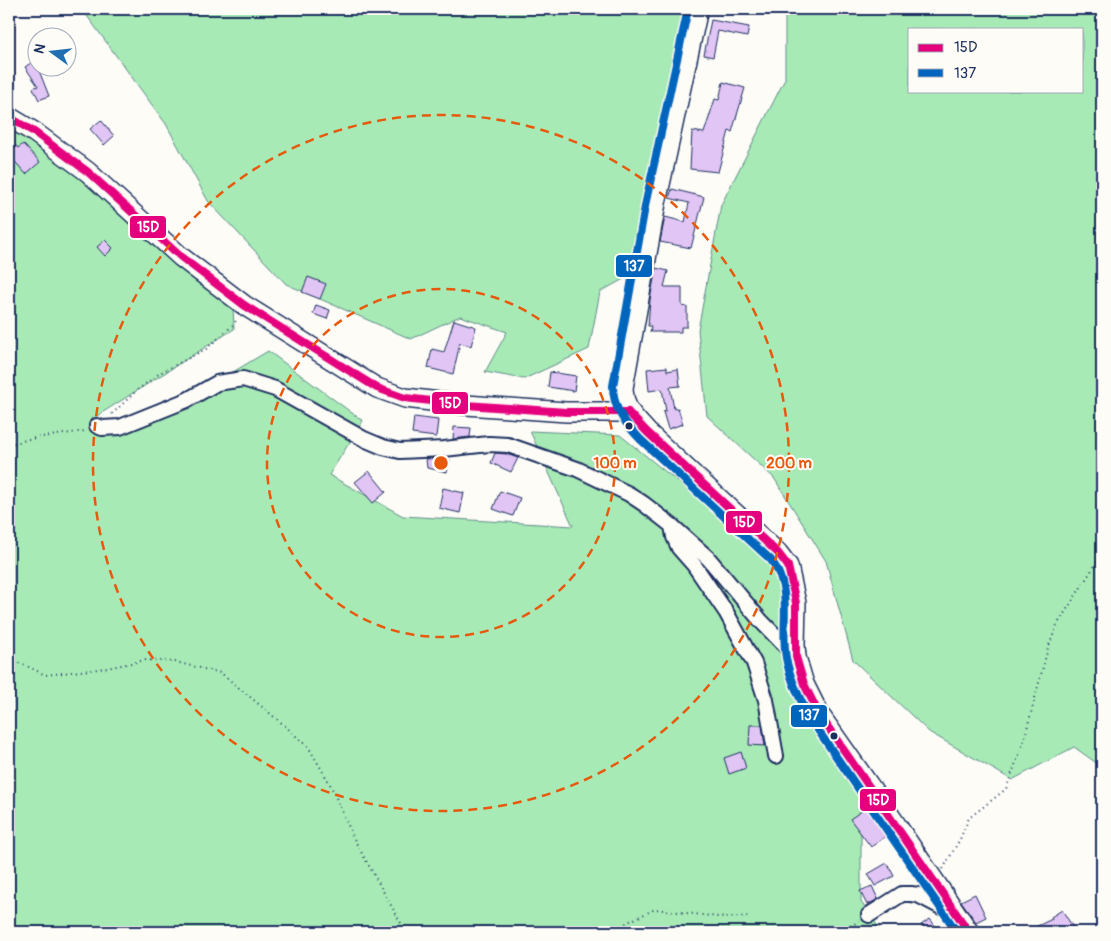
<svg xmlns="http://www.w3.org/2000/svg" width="1111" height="941" font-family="Pangolin,sans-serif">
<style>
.green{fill:#a7eab5;stroke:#618c8a;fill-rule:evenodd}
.building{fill:#e1c5f4;stroke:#1b2f5e}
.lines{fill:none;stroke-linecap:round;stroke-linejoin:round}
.street-casing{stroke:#1b2f5e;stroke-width:18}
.secondary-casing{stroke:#1b2f5e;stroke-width:22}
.path{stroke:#1b2f5e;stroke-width:2;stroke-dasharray:1 4;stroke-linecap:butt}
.street{stroke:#fdfcf7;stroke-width:14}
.secondary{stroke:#fdfcf7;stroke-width:19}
.bus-1-casing{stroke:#fdfcf7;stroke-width:11}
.bus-2-casing{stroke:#fdfcf7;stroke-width:11}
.bus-1{stroke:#e5007d;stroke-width:8}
.bus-2{stroke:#0065bd;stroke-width:8}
.ring{fill:none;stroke:#e8590c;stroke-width:2.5;stroke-dasharray:9 6}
.bus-dot{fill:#1b2f5e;stroke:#fdfcf7;stroke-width:2}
.centre{fill:#e8590c;stroke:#fdfcf7;stroke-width:2.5}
.ring-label{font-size:15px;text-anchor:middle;font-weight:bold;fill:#e8590c;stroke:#fdfcf7;stroke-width:4;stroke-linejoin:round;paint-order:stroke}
.line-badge{stroke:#fdfcf7;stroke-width:2}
.badge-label{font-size:14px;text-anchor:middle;font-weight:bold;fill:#fff}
</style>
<rect width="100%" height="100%" fill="#fdfcf7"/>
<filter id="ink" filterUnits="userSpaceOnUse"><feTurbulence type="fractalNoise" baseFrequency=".02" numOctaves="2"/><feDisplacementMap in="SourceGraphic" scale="10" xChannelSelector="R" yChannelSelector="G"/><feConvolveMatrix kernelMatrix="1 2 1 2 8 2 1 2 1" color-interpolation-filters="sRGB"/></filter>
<g filter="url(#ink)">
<path class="green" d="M82,9H683L631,275L600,292L589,349L524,379L485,372L507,332L460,316L411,339L286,284L208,201L166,124Z
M785,9H1102V767L1074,747L1012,780L929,732L853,660L826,561L774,478L707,416L698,330L721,205L785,79ZM910,29H1082V91H910Z
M9,123L94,183L233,306L234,329L89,421L148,423L268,351L363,421L329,475L403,516L573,526L530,431L620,435L779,563L795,683L861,785V902L882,932H9Z"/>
<path class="building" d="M711,20L749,27L747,37L718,31L713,57L704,55Z
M32,62L40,73L49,96L39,100L33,88L38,86L25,67Z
M723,82L745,88L732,132L729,131L718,172L690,169L692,131L704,133L715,99L719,100Z
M101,120L114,136L104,145L90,129Z
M9,138L18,148L23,144L40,162L26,174L9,155Z
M672,189L704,197L691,248L660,242L665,217L685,222L689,203L669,198Z
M105,240L113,248L105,256L97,247Z
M656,268L668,271L664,287H682V306L687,307V327H681V332H650L651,326H648L650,300Z
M308,277L326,284L320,299L302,292Z
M316,305L330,310L327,319L313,314Z
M454,320L476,327L471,346L460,343L453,374L428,368L432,349L444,352Z
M667,367V371L678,369L680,386L670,387L674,409L678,408L683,424L668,429L663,412L666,411L662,389L649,391L647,369Z
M550,372L576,376L574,391L548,387Z
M414,417L438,420L436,437L412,434Z
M454,427L471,428L470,437L453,439Z
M495,453L506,454L518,458L511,472L491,463Z
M440,458L450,460L447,472L427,468L426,459Z
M369,471L386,492L373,503L355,482Z
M443,488L464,493L460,513L439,508Z
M500,491L520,498L513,516L493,509Z
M750,725H762L765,746L749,745Z
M741,752L746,768L729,774L724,758Z
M869,806L889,834L871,847L850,819Z
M887,863L894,876L875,886L868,874Z
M872,886L878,899L867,905L860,891Z
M975,894L986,917L976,922L961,901Z
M1062,910L1076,932H1025L1052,919L1051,917Z
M930,919L937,928L931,932H925L921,925Z"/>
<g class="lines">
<defs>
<path id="street" d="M97,426L102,428L120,427L187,400L217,383L243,379L275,389L364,439L383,447L400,451L444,449L489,444L508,445L577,469L629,494L644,504L671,525L708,558L761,621L796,657
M672,526L674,537L679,548L694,565L726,612L754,663L766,700L776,756
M869,915L902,894H911L918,895L941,907L954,909"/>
<path id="secondary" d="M698,9L656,203L623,388C624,410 633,416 647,432L778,553L788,566L796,603L795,645L796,657L804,684L819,714L880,801L969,932
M9,117L34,132L88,172L181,257L244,305L377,388L405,398L466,405L566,412H628"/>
</defs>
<use href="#street" class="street-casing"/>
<use href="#secondary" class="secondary-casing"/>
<path class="path" d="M112,414L136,391L160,373L206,349L233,325L238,318
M9,445L29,439L85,431
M9,661L23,664L45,675L107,668L146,660L175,662L221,673L284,725L309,748L330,784L355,841L406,932
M943,869L960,839L969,818L1006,789L1023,744L1048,648L1057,625L1102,554
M613,932L628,922L655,909L726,918L750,916
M842,932L859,921"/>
<use href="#street" class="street"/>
<use href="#secondary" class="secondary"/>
<defs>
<path id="bus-1" d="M9,117L34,132L88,172L181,257L244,305L377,388L405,398L466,405L566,412H628
M628,412L647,432L778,553L788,566L796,603V657L804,684L819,714L969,932"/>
<path id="bus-2" d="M688,9L646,201L613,386C613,409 625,423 640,439L771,560C794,590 780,624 786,658C790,680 800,700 811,720L957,932"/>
</defs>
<use href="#bus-1" class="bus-1-casing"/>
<use href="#bus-2" class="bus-2-casing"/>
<use href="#bus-1" class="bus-1"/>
<use href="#bus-2" class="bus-2"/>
</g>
</g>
<g class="ring">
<circle cx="441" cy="463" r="174"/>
<circle cx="441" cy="463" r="348"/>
</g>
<g class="bus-dot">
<circle cx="629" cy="426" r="4.5"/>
<circle cx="834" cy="736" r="4.5"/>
</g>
<circle cx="441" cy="463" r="8" class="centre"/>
<g class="ring-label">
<text x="615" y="468">100 m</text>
<text x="789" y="468">200 m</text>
</g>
<g class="line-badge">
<rect x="129" y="215" width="38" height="24" rx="5" fill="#e5007d"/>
<rect x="615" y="254" width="38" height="24" rx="5" fill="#0065bd"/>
<rect x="431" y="391" width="38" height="24" rx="5" fill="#e5007d"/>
<rect x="725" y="510" width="38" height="24" rx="5" fill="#e5007d"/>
<rect x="790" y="704" width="38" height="24" rx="5" fill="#0065bd"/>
<rect x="859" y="788" width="38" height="24" rx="5" fill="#e5007d"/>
</g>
<g class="badge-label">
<text x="148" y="232">15D</text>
<text x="634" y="271">137</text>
<text x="450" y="408">15D</text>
<text x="744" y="527">15D</text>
<text x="809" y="720">137</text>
<text x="878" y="805">15D</text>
</g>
<rect width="1111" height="941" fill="none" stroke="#fdfcf7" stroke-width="30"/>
<rect x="15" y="15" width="1081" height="911" fill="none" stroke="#1b2f5e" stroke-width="2" filter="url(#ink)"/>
<rect x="908" y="28" width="175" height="65" fill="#fdfcf7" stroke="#a3aaba"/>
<rect x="918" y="44" width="25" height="8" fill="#e5007d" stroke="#a3aaba"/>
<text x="954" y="52" font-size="15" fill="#1b2f5e">15D</text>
<rect x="918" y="69" width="25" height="8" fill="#0065bd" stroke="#a3aaba"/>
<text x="954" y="78" font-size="15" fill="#1b2f5e">137</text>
<g transform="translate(52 52) rotate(285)"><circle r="24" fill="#fdfcf7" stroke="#a3aaba"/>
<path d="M0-4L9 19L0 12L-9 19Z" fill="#1f6fb2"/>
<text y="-8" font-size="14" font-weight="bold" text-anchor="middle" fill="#1b2f5e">N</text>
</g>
</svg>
